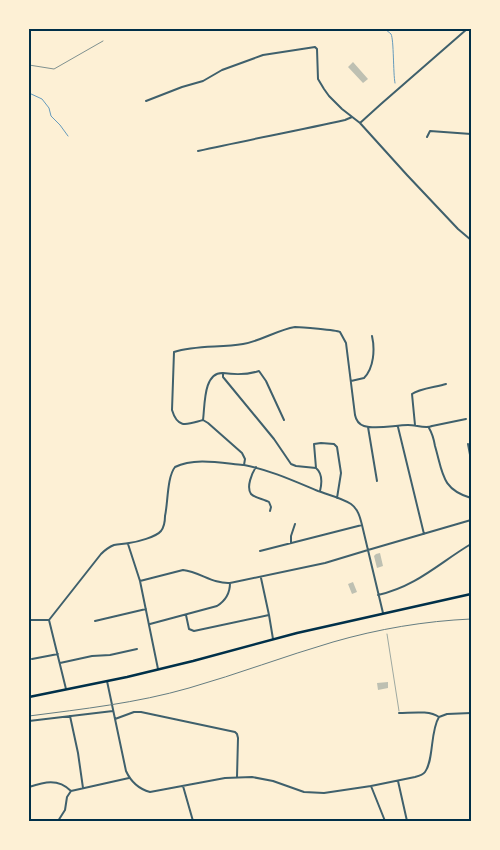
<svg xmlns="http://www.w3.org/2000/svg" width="500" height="850" font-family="Rubik,sans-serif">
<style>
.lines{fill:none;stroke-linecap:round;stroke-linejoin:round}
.stream{stroke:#669bbc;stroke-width:1}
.building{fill:#bec0b2}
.path{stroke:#003049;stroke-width:0.5}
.service{stroke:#3f606c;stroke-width:0.5}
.minor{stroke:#3f606c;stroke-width:2}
.secondary{stroke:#003049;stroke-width:2.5}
.rail{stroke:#657d81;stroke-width:1}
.neatline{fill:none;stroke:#003049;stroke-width:2}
</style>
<rect width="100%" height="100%" fill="#fdf0d5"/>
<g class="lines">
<path class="stream" d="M385,29C386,30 390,33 391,34C394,40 393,73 395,83
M29,93L42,99L49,108L51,116L60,125L68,136
M29,254V255"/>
</g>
<path class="building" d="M353,62L368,79L363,83L348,67Z
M380,553L383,566L377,568L374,556L376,554Z
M353,582L357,592L352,594L348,584Z
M388,682V688L378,690L377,683Z"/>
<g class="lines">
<path class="path" d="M29,65L54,69L103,41"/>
<path class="service" d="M387,634L399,711"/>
<path class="minor" d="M146,101L182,87L203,81L222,70L263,55L315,47L317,49L318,79L324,89L329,96L342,109L360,123L407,175L458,229L471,240
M360,123L381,104L467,29
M427,137L430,131L471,134
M198,151C247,140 296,131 345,120L352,117
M223,373C203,372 205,406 203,420C188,424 178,430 172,410L174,352C196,345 220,348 243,344C261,341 277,330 295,327C301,327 336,330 340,332L346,343L355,415C356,420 358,424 364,426C376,430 395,425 408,425C416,425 426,429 432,426L466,419
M351,381L364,378C374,368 375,349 372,336
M203,420L208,423L242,453L245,459L244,465C270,470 294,481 318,491C329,495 342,498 351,504C358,509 360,517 362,525L383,613
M284,420L266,381L259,371C247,375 237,375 223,373V377L274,439L291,464L296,466L316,468
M415,425L412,394C418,389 436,387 446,384
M368,427L377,481
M398,427L424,534
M429,428C432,433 434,440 435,446C443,473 441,489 471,498
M468,444L471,460
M256,467C252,473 246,487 251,494C255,498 264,499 269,502L271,507L270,511
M320,491C322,483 323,474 316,468L314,444L321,443L334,444L337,447L341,473L337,498
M291,543V536L295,524
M128,544L140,581L158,669
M260,551L362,525
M261,578L269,615
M140,581L183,570C200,572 213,584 230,583L325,563L368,550L471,520
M378,595C417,586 439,563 471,544
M186,615L189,629L194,631L269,615L273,639
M29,620H49
M49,620L101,554C105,550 109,547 114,545C119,544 124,544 129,543C137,542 156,537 161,531C164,527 165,521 165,516C168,503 167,477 175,467C194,457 222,463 243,465
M49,620L66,689
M95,621L146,609
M150,624L217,606C225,601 230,593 230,583
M32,659L58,654
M60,663L92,656L110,655L137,649
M107,681L126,771C131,782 139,789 150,792L225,778L252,777L273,781L304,792L324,793L371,786L415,777C419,776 423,775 425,772C434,760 430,731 439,717
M399,713C411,713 429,710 439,717L447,714L471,713
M70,716L78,753L83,788
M115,719L134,712H141L235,732L237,734L238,738L237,777
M29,721L113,711
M398,781L407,821
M183,786L193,821
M371,786L385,821
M29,787C44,782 58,778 71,791
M71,791L129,778
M58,821L65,810L67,797L71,791"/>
<path class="secondary" d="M29,697L127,677L193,661L297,633L471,594"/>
<path class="rail" d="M29,716C83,709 137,703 189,688C238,674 285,656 333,642C378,629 425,621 471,619"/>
</g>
<rect width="500" height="850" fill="none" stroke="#fdf0d5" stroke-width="60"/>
<rect x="30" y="30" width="440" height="790" class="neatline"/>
</svg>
